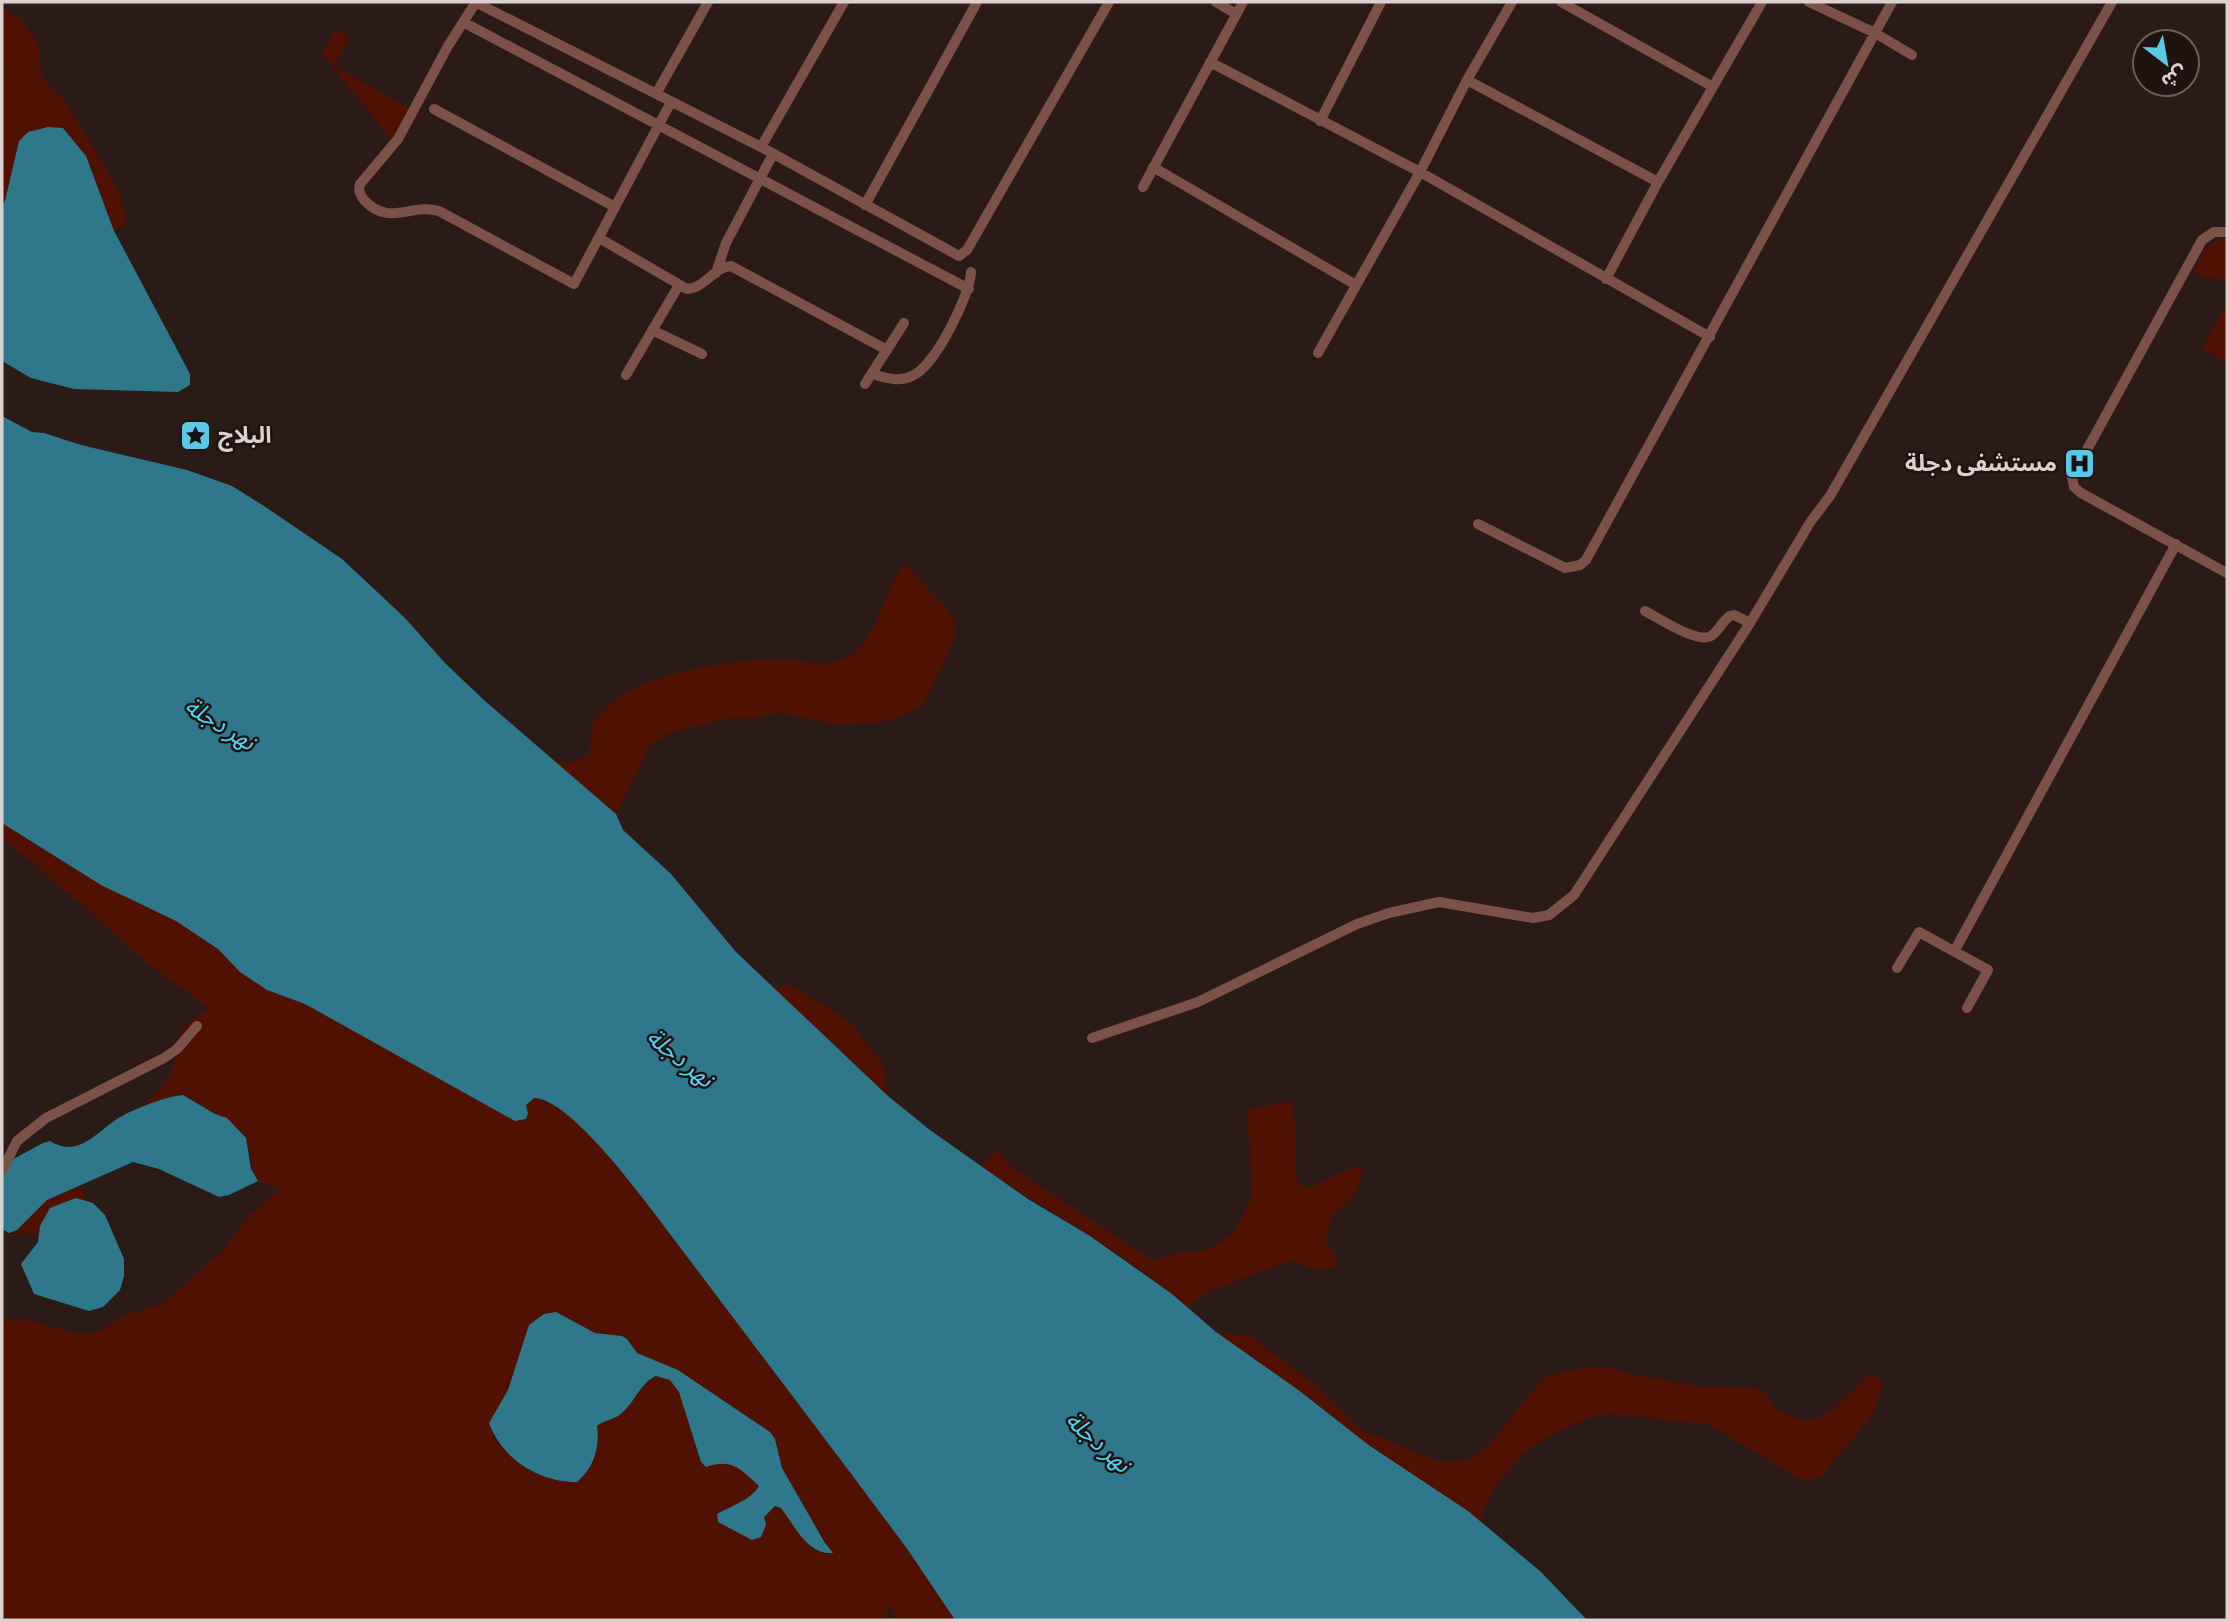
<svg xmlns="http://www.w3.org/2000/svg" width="2229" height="1622" font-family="Manrope,'Noto Sans Arabic',sans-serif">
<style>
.green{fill:#511101;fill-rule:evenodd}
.water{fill:#2f788c}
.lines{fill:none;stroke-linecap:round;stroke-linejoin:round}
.street{stroke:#7b5247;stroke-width:10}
.labels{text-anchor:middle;stroke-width:5;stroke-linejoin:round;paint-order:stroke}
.poi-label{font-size:23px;font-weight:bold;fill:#dcd1ce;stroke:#20120e;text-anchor:start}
.water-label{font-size:24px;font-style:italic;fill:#4ad6fa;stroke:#20120e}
</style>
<rect width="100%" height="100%" fill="#2a1b17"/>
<path class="green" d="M2,9L21,19L36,40L40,50L39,67L47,85L62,98L77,120L119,191L127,224L114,231L86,156L63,127L2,205V80L7,76L2,67Z
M336,29L350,37L336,63L338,68L419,114L398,147L322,54Z
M2220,239L2227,240V284L2212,276L2209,280L2194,271L2207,246Z
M2227,303V364L2202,348Z
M905,563L954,618L956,634L931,691L921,706L897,718L876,723L836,724L778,713L755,718H730L669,733L650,746L616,814L553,761L574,762L588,755C591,745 590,734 593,724C594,719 599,715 603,711C635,674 730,660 778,659C800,659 825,669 847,657C870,645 879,613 889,591C893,581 899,572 905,563Z
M2,823L101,885L176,921L218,949L240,972L267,990L305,1004L515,1121H523L528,1114L526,1105L534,1098C565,1097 625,1176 645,1201L846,1467L908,1550L955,1620H899L888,1606L886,1612L890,1620H2V1319H24L77,1334L95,1333L127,1314L159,1305L185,1285L225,1248L249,1215L280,1188L258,1181C249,1166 253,1160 248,1145C240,1119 196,1105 173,1096L140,1109L168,1080L177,1056L182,1028L208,1008L146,962L59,885L2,838ZM556,1312L595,1333L622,1336L628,1339L637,1353L678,1370L770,1432L775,1439L782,1468L832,1553L813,1550L781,1508L775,1506L764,1517L717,1513C731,1506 751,1500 759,1486C740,1469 733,1458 706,1467L701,1462L679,1392L670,1380L656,1376C640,1384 635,1402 621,1413C614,1420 604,1420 596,1427C601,1446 594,1460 583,1477L537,1475L507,1453L496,1442L489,1423L508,1390L532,1332Z
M789,985L830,1008L853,1025L883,1066L888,1096L774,989Z
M1290,1101L1294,1110L1296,1173L1299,1184L1309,1188L1353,1167L1363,1168L1357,1189L1348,1204L1332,1215L1325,1244L1335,1253V1266C1319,1272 1308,1269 1292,1260L1209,1291L1187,1308C1126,1252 1049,1213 981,1166L997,1150L1013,1168L1153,1261L1185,1251L1198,1252L1212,1247L1233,1234L1252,1198L1247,1110Z
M80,1186L87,1201L76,1198L40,1226L39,1234L9,1233L17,1230L47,1200Z
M1216,1332L1255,1337L1263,1346L1308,1379L1360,1429L1437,1461H1468L1490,1444L1544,1377L1582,1368H1611L1634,1375L1702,1387L1756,1388L1766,1394L1775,1408L1802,1421L1818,1419L1837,1405L1870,1373L1883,1382L1875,1411L1822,1475L1813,1479L1802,1480L1707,1424L1613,1414L1592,1417L1559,1431L1524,1452L1497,1484L1482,1513L1484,1524L1468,1511L1370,1446Z"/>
<path class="water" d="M48,127L63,128L86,156L114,231L190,374V385L178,392L74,389L31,378L2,361V205L5,201L19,141L28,132Z
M2,416L32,432L44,433L81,445L187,470L232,486L264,506L342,559L405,618L445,663L485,701L616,814L623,830L671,874L736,952L888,1096L930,1130L981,1166L1028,1199L1090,1236L1172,1294L1216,1332L1297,1389L1370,1446L1468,1511L1541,1572L1587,1620H955L908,1550L846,1467L645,1201C626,1176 564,1097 534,1098L526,1105L528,1113L526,1119L515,1121L305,1004L267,990L240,972L218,949L176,921L101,885L2,823Z
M183,1095L215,1114L227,1118L246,1138L251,1169L258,1181L229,1195L219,1197L159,1169L133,1162L47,1200L17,1230L9,1233L2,1229V1167L6,1163L43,1143L50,1141C80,1160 98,1129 122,1116C139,1107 164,1097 183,1095Z
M76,1198L93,1203L105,1215L124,1259V1276L120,1290L103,1307L89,1311L34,1294L21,1264L38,1242L40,1226L50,1208Z
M556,1312L595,1333L622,1336L627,1339L637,1353L678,1370L770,1432L775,1439L782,1468L825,1543L833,1553C807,1555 795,1526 781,1508L775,1506L764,1517L766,1525L761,1537L752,1540L718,1522L717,1514C731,1506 751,1500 759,1486C740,1469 733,1458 706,1467L701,1462L679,1392L670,1380L656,1376C640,1383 635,1402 622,1413C614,1420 604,1420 597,1426C600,1447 594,1468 577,1482C539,1482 502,1459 489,1423L508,1390L529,1325L544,1314Z"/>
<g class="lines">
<path class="street" d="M475,2L761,147L959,256L967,250L1109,2
M476,2L448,46L398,139L360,184C358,191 360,194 364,200C389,227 411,203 439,211L574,284L671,102
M1216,2L1236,14
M1561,2L1713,87
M1809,2L1875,33L1912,55
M463,22L969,289
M1210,62L1420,172L1710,337
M1467,80L1658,182
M656,94L708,2
M434,109L615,207
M1320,121L1381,2
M761,147L844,2
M1153,167L1356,285
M1143,187L1243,2
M865,205L977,2
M2227,232H2214L2202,240L2072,477L2074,487L2081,493L2227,573
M599,238L687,289C706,288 713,267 731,266L887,350
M716,273L726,243L773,154
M1606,279L1658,182L1762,2
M652,330L702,354
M1318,353L1420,172L1467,80L1512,2
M872,374C886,378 899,383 914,375C935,365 970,296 971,272
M626,375L679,285
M865,384L904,323
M1478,524L1565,568L1580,565L1586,560L1892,2
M1645,611C1659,618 1697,644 1711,636C1719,631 1722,621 1730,616L1734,615L1750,623
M1955,950L2176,544
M1897,968L1919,932L1988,970L1967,1008
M1092,1038L1198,1002L1357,924L1389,913L1439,902L1533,918L1549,915L1574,895L1750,623L1811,521L1830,496L2112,2
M2,1171L17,1141L46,1118L164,1058L177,1049L197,1026"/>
</g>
<defs>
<symbol id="sight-square" viewBox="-11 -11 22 22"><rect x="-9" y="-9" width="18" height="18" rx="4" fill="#5ac8e6" stroke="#20120e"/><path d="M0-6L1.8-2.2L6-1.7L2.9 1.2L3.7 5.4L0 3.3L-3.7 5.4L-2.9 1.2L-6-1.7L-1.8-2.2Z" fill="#111"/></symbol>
<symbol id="hospital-square" viewBox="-11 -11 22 22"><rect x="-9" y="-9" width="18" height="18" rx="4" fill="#5ac8e6" stroke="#20120e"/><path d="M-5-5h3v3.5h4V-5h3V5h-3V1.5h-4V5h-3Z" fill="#111"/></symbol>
</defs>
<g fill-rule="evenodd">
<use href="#sight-square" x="178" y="418" width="35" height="35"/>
<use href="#hospital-square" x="2062" y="446" width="35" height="35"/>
</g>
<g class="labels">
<g class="poi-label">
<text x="218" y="443">البلاج</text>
<text x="2057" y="471" text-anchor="end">مستشفى دجلة</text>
</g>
<g class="water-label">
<text transform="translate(220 724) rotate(32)" y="8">نهر دجلة</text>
<text transform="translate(680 1058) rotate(39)" y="8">نهر دجلة</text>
<text transform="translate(1098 1442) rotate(42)" y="8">نهر دجلة</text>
</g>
</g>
<rect width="2229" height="1622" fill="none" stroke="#dcd1ce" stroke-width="7"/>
<g transform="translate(2166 63) rotate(149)"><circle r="33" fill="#20120e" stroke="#6b5e5b" stroke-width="2"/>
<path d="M0-5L12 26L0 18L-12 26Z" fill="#5ac8e6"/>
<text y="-10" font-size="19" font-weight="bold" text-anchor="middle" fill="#dcd1ce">ش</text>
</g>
</svg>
